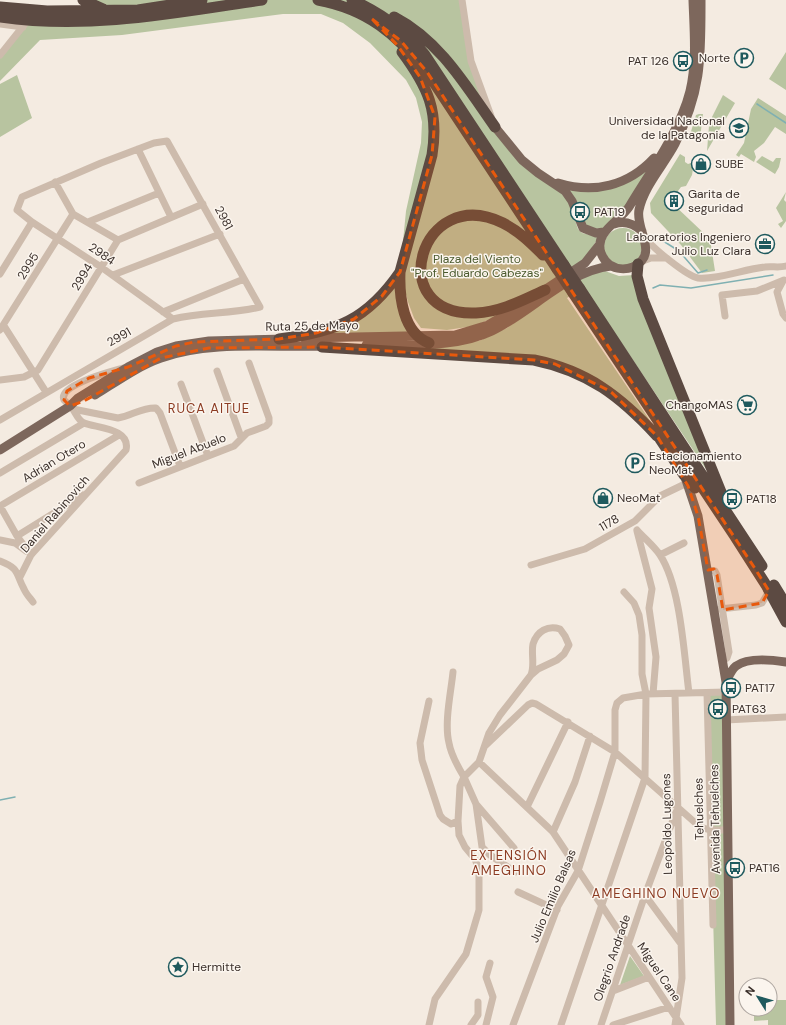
<svg xmlns="http://www.w3.org/2000/svg" width="786" height="1025" font-family="'DM Sans',sans-serif">
<style>
.green{fill:#b8c4a0}
.lines{fill:none;stroke-linecap:round;stroke-linejoin:round}
.stream{stroke:#7fb0b2;stroke-width:1.5}
.minor{stroke:#cdbbac;stroke-width:7}
.major{stroke:#7d675c;stroke-width:9}
.highway{stroke:#5c4a42;stroke-width:11}
.highway-bridge{stroke:#5c4a42;stroke-width:11}
.marked{fill:#e8590c;fill-opacity:0.2;stroke:#e8590c;stroke-width:3;stroke-dasharray:8 5;stroke-linejoin:round}
.labels{text-anchor:middle;stroke-width:3;stroke-linejoin:round;paint-order:stroke}
.poi-label{font-size:12px;fill:#3b302b;stroke:#fbf5ee;text-anchor:start}
.street-label{font-size:12px;fill:#3b302b;stroke:#fbf5ee}
.park-label{font-size:12px;fill:#4a5a2e;stroke:#fbf5ee}
.neighbourhood-label{font-size:13px;letter-spacing:1px;fill:#8c3b22;stroke:#fbf5ee}
</style>
<rect width="100%" height="100%" fill="#f4ebe1"/>
<path class="green" d="M88,0H462L471,61L503,141L567,197L578,229L582,233L599,237L584,260L504,313L474,326L447,330L421,328L414,318L408,302L400,272L406,211L421,143L422,122L416,98L406,80L370,43L343,23L321,14H283L122,35L40,40L0,81V55L28,20L109,10Z
M786,52V90L769,79Z
M17,75L32,118L0,137V84Z
M723,95L735,103L707,151L709,126L711,125L712,117Z
M758,98L786,116V134L775,127L764,143L754,151L756,157L754,162L741,154L739,157L736,155L744,143L751,109Z
M699,114H703L700,138H689L696,115Z
M680,154L685,157V162L688,164L694,162L692,175L686,186L681,187L672,199V203L710,239L715,271L702,273L681,245L651,213L650,203Z
M762,156L773,162L776,158H781L779,167L775,174L756,162Z
M652,163L626,207L605,228L589,229L564,187L593,191Z
M786,192L784,200L786,202V221L781,228L778,224L783,221L776,208Z
M604 247a19 19 0 1 1 38 0a19 19 0 1 1-38 0Z
M605,271L619,276L634,275L714,481L584,287L567,298L651,422L559,364L369,348L479,341L507,328L580,277Z
M396,283L412,332L318,334L331,331Z
M726,692L730,1025H716L707,693Z
M630,956L644,976L620,985Z
M770,1000H786V1025H768V1020L754,1021V1009H770Z"/>
<g class="lines">
<path class="stream" d="M757,104L786,123
M660,239L679,251L698,273L707,270
M653,288L660,285L691,288L773,275
M0,800L15,797"/>
<path class="minor" d="M462,0L471,61L491,116
M0,24L23,27
M0,55L28,20
M138,149L171,217
M55,182L73,214L118,240
M88,222L159,193
M645,237C651,247 687,276 698,278C718,280 744,269 765,267C772,266 779,268 786,266
M640,262L651,258H666
M0,274L32,222
M113,275L220,234
M783,281L777,292L783,314L786,318
M163,312L244,279
M725,316L722,295L757,291L784,280
M4,326L46,392
M0,330L73,214
M217,371L241,437
M0,380L24,377L38,370L118,240L203,204
M181,384L208,456
M73,409L118,418C131,416 143,407 156,408L160,413L180,466
M0,420L173,319C202,312 232,314 260,307L167,141L154,143L101,163L22,197L17,210L32,222L101,267L173,319
M0,473L84,423
M139,483L234,446L247,433L266,426L269,423V418L249,363
M637,530C644,538 654,546 660,555C681,587 684,655 689,693
M637,531L652,589L649,608L656,657L653,694
M17,536L83,495
M0,540L15,543L26,551
M31,555L17,536L0,506L119,435
M660,555L684,543
M0,561C20,569 15,572 24,589C26,594 30,598 33,602
M531,565L585,549L635,521L660,496L687,483
M708,570L715,571L717,575L729,652L727,658L723,660
M20,577L31,555L126,450C131,428 96,428 84,423C77,420 76,412 71,407C69,405 66,402 64,400C57,385 113,371 123,368
M720,609L756,605L762,603L769,591
M707,693L713,925
M429,701L420,743L422,760L440,815L443,819L451,824L458,821L460,786L464,777C458,767 451,755 449,743C444,723 451,692 453,672
M726,720L786,717
M485,746L528,705L532,703L536,704L615,752L700,827L710,830H728
M479,762L553,832L681,1025
M476,804L514,848
M527,807L568,722
M553,832L575,782L590,736
M515,872L490,855L482,847L476,804L464,777L479,762L489,733L500,715L531,675L538,669L557,660L564,654L569,645L565,636L560,629C548,625 537,631 533,644C531,654 535,665 531,675
M518,892L557,910
M645,895L681,944
M613,991L649,977
M429,1025L435,999L466,954L479,910V870L475,859L465,847L459,835L458,821
M471,1025L478,1015V1002
M486,1025L493,997L486,977L490,963
M513,1025L558,906L578,871L600,802L615,752V710L617,703L623,698L646,694L726,692
M561,1025L645,778L646,694L642,674V635L639,615L634,603L624,592
M601,1025L645,895L676,812
M613,1025L669,1007
M675,1025L682,978L675,694"/>
<path class="major" d="M693,0C694,30 697,62 690,91C680,131 650,172 629,207C619,222 594,232 601,253C603,258 605,262 610,265C616,269 625,270 633,267C660,254 635,230 639,210C644,186 664,165 675,144C702,91 701,57 701,0
M495,127L522,160L538,173L565,191L572,201L583,228L596,233L604,232
M558,183C594,194 628,186 654,158
M614,224C625,220 634,224 642,231
M540,293L585,263L600,244
M304,338L455,335L488,325L524,304
M366,345C407,344 455,349 492,331C532,312 567,271 611,266
M95,395C116,382 138,366 161,358C209,340 276,348 327,346
M0,450L70,406L78,398L128,367L157,352L176,346L209,341L286,339
M686,480L698,516L726,682L730,1025
M726,682C729,676 731,670 736,666C748,657 773,660 786,662"/>
<path class="highway" d="M83,0L103,9
M318,0C367,9 397,34 427,72L557,269
M352,0C381,13 405,30 425,55L564,265
M0,7L47,11L138,10L202,0
M0,17C88,30 175,13 262,0
M394,17C440,41 466,86 495,127
M402,52C428,87 439,111 432,155L400,272C399,297 403,333 429,343
M543,255C531,243 519,231 503,223C420,182 382,317 476,313C501,312 523,300 545,290
M638,264L637,276L643,299L721,492
M580,289L762,566
M573,293L734,535L766,585L786,622
M279,339C336,332 367,320 400,272
M322,347L534,360C588,371 621,397 657,436
M654,430L684,475L695,488
M774,585L786,605"/>
<path class="highway-bridge" d="M564,265L580,289
M557,269L573,293"/>
</g>
<path class="marked" d="M372,19L401,41L427,72L754,567L769,591L762,603L723,610L717,575L714,569L708,570L698,516L688,486L657,436L610,391L555,364L534,360L322,347L209,348L161,358L84,401L70,406L64,400L67,391L89,378L128,367L176,346L194,342L279,339L316,333L354,319L382,296L400,272L432,155L435,117L420,77L398,46Z"/>
<defs>
<symbol id="parking-ring" viewBox="-11 -11 22 22"><circle r="9.5" fill="#fbf5ee" stroke="#1f5a5e" stroke-width="1.5"/><path d="M-3.5-5.5H1a3.5 3.5 0 0 1 0 7H-1V5.5H-3.5ZM-1-3.4V-.6H.8a1.4 1.4 0 0 0 0-2.8Z" fill="#1f5a5e"/></symbol>
<symbol id="bus-ring" viewBox="-11 -11 22 22"><circle r="9.5" fill="#fbf5ee" stroke="#1f5a5e" stroke-width="1.5"/><path d="M-5-6H5V4H4V6H2V4H-2V6H-4V4H-5ZM-3.5-4V0h7V-4ZM-3.5 1.2v1.5H-2V1.2ZM2 1.2v1.5H3.5V1.2Z" fill="#1f5a5e"/></symbol>
<symbol id="university-ring" viewBox="-11 -11 22 22"><circle r="9.5" fill="#fbf5ee" stroke="#1f5a5e" stroke-width="1.5"/><path d="M0-5L7-2L0 1L-7-2ZM-4 1L0 2.5L4 1V4Q0 6-4 4Z" fill="#1f5a5e"/></symbol>
<symbol id="shop-ring" viewBox="-11 -11 22 22"><circle r="9.5" fill="#fbf5ee" stroke="#1f5a5e" stroke-width="1.5"/><path d="M-5-2.5h2.3a2.7 3.5 0 0 1 5.4 0H5L5.5 6h-11ZM-1.5-2.5h3a1.5 2.3 0 0 0-3 0Z" fill="#1f5a5e"/></symbol>
<symbol id="building-ring" viewBox="-11 -11 22 22"><circle r="9.5" fill="#fbf5ee" stroke="#1f5a5e" stroke-width="1.5"/><path d="M-4-6H4V6H1V3H-1V6H-4ZM-2.5-4.3h1.7v1.8h-1.7ZM.8-4.3h1.7v1.8H.8ZM-2.5-1h1.7V.8h-1.7ZM.8-1h1.7V.8H.8Z" fill="#1f5a5e"/></symbol>
<symbol id="office-ring" viewBox="-11 -11 22 22"><circle r="9.5" fill="#fbf5ee" stroke="#1f5a5e" stroke-width="1.5"/><path d="M-6-3h4V-5.5h4V-3h4V5H-6ZM-1-4.5V-3h2v-1.5ZM-6 0V1H6V0Z" fill="#1f5a5e"/></symbol>
<symbol id="supermarket-ring" viewBox="-11 -11 22 22"><circle r="9.5" fill="#fbf5ee" stroke="#1f5a5e" stroke-width="1.5"/><path d="M-6-5.5h2.5l.6 2H6L4.5 2H-2.5L-4.4-4H-6ZM-1.5 3.2a1.3 1.3 0 1 0 .1 0ZM3 3.2a1.3 1.3 0 1 0 .1 0Z" fill="#1f5a5e"/></symbol>
<symbol id="sight-ring" viewBox="-11 -11 22 22"><circle r="9.5" fill="#fbf5ee" stroke="#1f5a5e" stroke-width="1.5"/><path d="M0-6L1.8-2.2L6-1.7L2.9 1.2L3.7 5.4L0 3.3L-3.7 5.4L-2.9 1.2L-6-1.7L-1.8-2.2Z" fill="#1f5a5e"/></symbol>
</defs>
<g fill-rule="evenodd">
<use href="#parking-ring" x="733" y="47" width="22" height="22"/>
<use href="#bus-ring" x="672" y="50" width="22" height="22"/>
<use href="#university-ring" x="728" y="117" width="22" height="22"/>
<use href="#shop-ring" x="690" y="153" width="22" height="22"/>
<use href="#building-ring" x="663" y="190" width="22" height="22"/>
<use href="#bus-ring" x="569" y="201" width="22" height="22"/>
<use href="#office-ring" x="754" y="233" width="22" height="22"/>
<use href="#supermarket-ring" x="736" y="394" width="22" height="22"/>
<use href="#parking-ring" x="624" y="452" width="22" height="22"/>
<use href="#shop-ring" x="592" y="487" width="22" height="22"/>
<use href="#bus-ring" x="721" y="488" width="22" height="22"/>
<use href="#bus-ring" x="720" y="677" width="22" height="22"/>
<use href="#bus-ring" x="707" y="698" width="22" height="22"/>
<use href="#bus-ring" x="724" y="857" width="22" height="22"/>
<use href="#sight-ring" x="167" y="956" width="22" height="22"/>
</g>
<g class="labels">
<g class="poi-label">
<text x="730" y="62" text-anchor="end">Norte</text>
<text x="669" y="65" text-anchor="end">PAT 126</text>
<text x="725" y="125" text-anchor="end">Universidad Nacional<tspan x="725" dy="14">de la Patagonia</tspan></text>
<text x="715" y="168">SUBE</text>
<text x="688" y="198">Garita de<tspan x="688" dy="14">seguridad</tspan></text>
<text x="594" y="216">PAT19</text>
<text x="751" y="241" text-anchor="end">Laboratorios Ingeniero<tspan x="751" dy="14">Julio Luz Clara</tspan></text>
<text x="733" y="409" text-anchor="end">ChangoMAS</text>
<text x="649" y="460">Estacionamiento<tspan x="649" dy="14">NeoMat</tspan></text>
<text x="617" y="502">NeoMat</text>
<text x="746" y="503">PAT18</text>
<text x="745" y="692">PAT17</text>
<text x="732" y="713">PAT63</text>
<text x="749" y="872">PAT16</text>
<text x="192" y="971">Hermitte</text>
</g>
<g class="street-label">
<text transform="translate(224 218) rotate(62)" y="4">2981</text>
<text transform="translate(102 254) rotate(34)" y="4">2984</text>
<text transform="translate(28 266) rotate(-58)" y="4">2995</text>
<text transform="translate(82 277) rotate(-59)" y="4">2994</text>
<text transform="translate(312 326) rotate(-1)" y="4">Ruta 25 de Mayo</text>
<text transform="translate(119 337) rotate(-30)" y="4">2991</text>
<text transform="translate(189 451) rotate(-21)" y="4">Miguel Abuelo</text>
<text transform="translate(54 461) rotate(-31)" y="4">Adrian Otero</text>
<text transform="translate(55 514) rotate(-49)" y="4">Daniel Rabinovich</text>
<text transform="translate(609 523) rotate(-30)" y="4">1178</text>
<text transform="translate(699 809) rotate(-91)" y="4">Tehuelches</text>
<text transform="translate(715 819) rotate(-91)" y="4">Avenida Tehuelches</text>
<text transform="translate(667 824) rotate(-91)" y="4">Leopoldo Lugones</text>
<text transform="translate(553 896) rotate(-67)" y="4">Julio Emilio Balsas</text>
<text transform="translate(612 958) rotate(-71)" y="4">Olegrio Andrade</text>
<text transform="translate(659 972) rotate(56)" y="4">Miguel Cane</text>
</g>
<g class="park-label">
<text x="477" y="263">Plaza del Viento<tspan x="477" dy="14">"Prof. Eduardo Cabezas"</tspan></text>
</g>
<g class="neighbourhood-label">
<text x="209" y="413">RUCA AITUE</text>
<text x="509" y="860">EXTENSIÓN<tspan x="509" dy="15">AMEGHINO</tspan></text>
<text x="656" y="898">AMEGHINO NUEVO</text>
</g>
</g>
<g transform="translate(758 997) rotate(307)"><circle r="19" fill="#fbf5ee" stroke="#aea6a0"/>
<path d="M0-3L7 15L0 10L-7 15Z" fill="#1f5a5e"/>
<text y="-6" font-size="11" font-weight="bold" text-anchor="middle" fill="#3b302b">N</text>
</g>
</svg>
